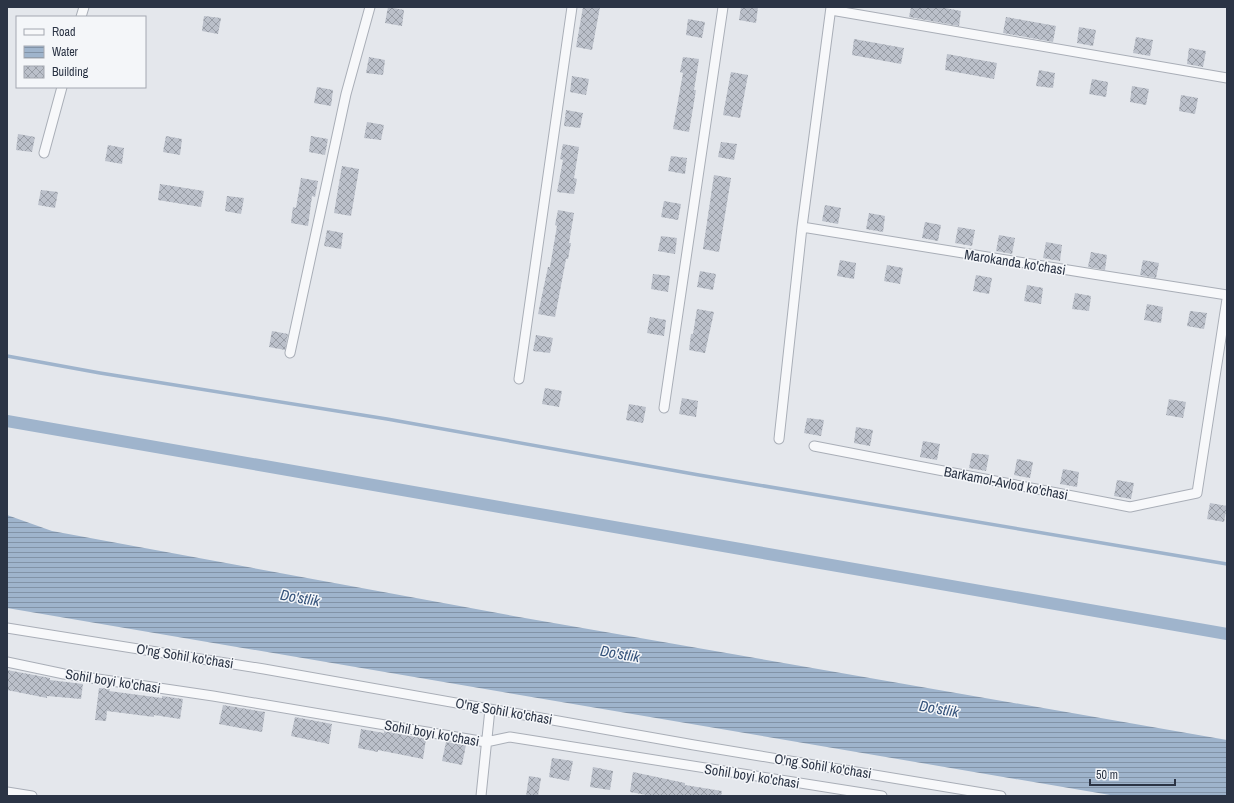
<svg xmlns="http://www.w3.org/2000/svg" width="1234" height="803" font-family="'Archivo Narrow',sans-serif">
<style>
.water{fill:url(#water-rules)}
.lines{fill:none;stroke-linecap:round;stroke-linejoin:round}
.stream{stroke:#9fb4cc;stroke-width:3.5}
.canal{stroke:#9fb4cc;stroke-width:12}
.building{fill:url(#building-cross-hatch)}
.minor-casing{stroke:#a9aeb7;stroke-width:11}
.minor{stroke:#f7f8fa;stroke-width:9}
.labels{text-anchor:middle;stroke-width:3;stroke-linejoin:round;paint-order:stroke}
.street-label{font-size:14px;fill:#2b3445;stroke:#f4f6f9}
.water-label{font-size:15px;font-style:italic;fill:#34527a;stroke:#f4f6f9}
</style>
<defs>
<pattern id="water-rules" width="6" height="5" patternUnits="userSpaceOnUse"><rect width="6" height="5" fill="#9fb4cc"/><path d="M0 2.5h6" fill="none" stroke="#8293a7"/></pattern>
<pattern id="building-cross-hatch" width="8" height="8" patternUnits="userSpaceOnUse"><rect width="8" height="8" fill="#bbc0ca"/><path d="M0 0l8 8M0 8l8-8" fill="none" stroke="#989da6"/></pattern>
</defs>
<rect width="100%" height="100%" fill="#e4e7ec"/>
<path class="water" d="M7,515L52,531L519,617L1227,740V796H1116L7,608Z"/>
<g class="lines">
<path class="stream" d="M7,356L100,373L387,419L699,475L1227,564"/>
<path class="canal" d="M7,421L1227,634"/>
</g>
<path class="building" d="M388,7L404,10L402,26L385,23Z
M583,7H600L592,50L576,47Z
M741,7H758L756,23L739,20Z
M911,7H940L961,11L959,26L909,17Z
M204,16L221,18L218,34L202,31Z
M1006,17L1056,26L1053,42L1003,33Z
M688,19L705,22L702,38L686,35Z
M1079,27L1096,30L1093,46L1077,43Z
M1136,37L1153,40L1150,56L1133,53Z
M854,39L904,48L901,64L852,55Z
M1189,48L1206,51L1203,67L1187,64Z
M947,54L997,63L994,79L945,70Z
M369,57L385,60L383,75L366,73Z
M683,57L699,59L694,90H696L689,132L673,129L683,73L680,72Z
M1039,70L1055,73L1053,88L1036,86Z
M731,72L748,75L740,118L723,115Z
M572,76L589,79L586,95L570,92Z
M1092,79L1108,82L1106,97L1089,94Z
M1132,86L1149,89L1146,105L1130,102Z
M317,87L333,90L331,106L314,103Z
M1181,95L1198,98L1195,114L1179,111Z
M566,110L583,113L580,128L564,126Z
M367,122L384,125L381,140L364,138Z
M18,134L35,137L32,152L16,150Z
M166,136L182,139L180,155L163,152Z
M311,136L328,139L325,155L309,152Z
M721,142L737,144L734,160L718,157Z
M563,144L579,147L574,178L577,179L574,194L557,192L563,160L560,159Z
M108,145L124,148L122,164L105,161Z
M671,156L687,158L685,174L668,171Z
M342,166L359,169L351,216L334,213Z
M714,175L731,178L719,252L703,249Z
M301,178L318,181L315,197L312,196L308,226L291,223L293,207L296,208Z
M160,184L204,191L201,207L158,200Z
M41,190L58,192L55,208L38,205Z
M227,196L244,198L241,214L225,211Z
M664,201L681,204L678,220L661,217Z
M825,205L841,208L838,224L822,221Z
M558,210L574,213L569,243H571L568,259H566L555,317L538,314L548,267H550L557,226L555,225Z
M869,213L885,216L883,232L866,229Z
M925,222L941,225L938,241L922,238Z
M958,227L975,230L972,246L955,243Z
M327,230L343,233L341,249L324,246Z
M999,235L1015,238L1012,254L996,251Z
M661,236L677,238L675,254L658,251Z
M1046,242L1062,245L1060,261L1043,258Z
M1091,252L1107,255L1105,270L1088,267Z
M840,260L856,263L854,279L837,276Z
M1143,260L1159,263L1156,278L1140,275Z
M887,265L903,268L900,284L884,281Z
M700,271L716,274L713,290L697,287Z
M653,274L670,276L668,292L651,289Z
M976,275L992,278L989,294L973,291Z
M1027,285L1043,288L1041,304L1024,301Z
M1075,293L1091,296L1089,311L1072,309Z
M1147,304L1163,307L1161,323L1144,320Z
M697,309L714,312L705,353L689,350L691,334H693Z
M1190,311L1207,313L1204,329L1187,326Z
M650,317L666,320L664,336L647,333Z
M272,331L288,334L285,350L269,347Z
M536,335L553,338L550,353L533,351Z
M545,388L562,391L559,407L542,404Z
M682,398L698,401L696,417L679,414Z
M1169,399L1186,402L1183,418L1166,415Z
M629,404L646,407L643,423L626,420Z
M807,418L824,420L821,436L804,433Z
M856,427L873,430L870,446L854,443Z
M923,441L940,444L937,460L920,457Z
M972,453L989,455L986,471L969,468Z
M1017,459L1033,462L1030,478L1014,475Z
M1063,469L1079,472L1077,487L1060,484Z
M1117,480L1134,483L1131,499L1114,496Z
M1210,503L1227,506L1224,522L1207,519Z
M7,670L50,678V680L83,684L81,699L47,696V698L7,690Z
M99,688L110,689L109,691L162,698V696L183,699L180,719L154,715V717L107,711L106,721L95,720Z
M223,705L265,712L262,732L219,724Z
M295,717L332,724L329,744L291,736Z
M361,729L384,733V731L426,739L423,759L378,750V752L358,748Z
M446,742L466,745L462,765L442,761Z
M552,758L573,761L569,781L549,777Z
M593,767L613,771L610,790L590,787Z
M633,772L685,783V785L722,791L721,796H652L630,792Z
M529,776L541,778L538,796H526Z"/>
<g class="lines">
<defs>
<path id="minor" d="M831,10L1227,78
M81,17L84,7
M44,153L62,87
M802,227L1093,274L1227,295
M290,353L346,94L370,7
M519,379L572,7
M664,408L723,7
M779,439L802,227L831,7
M814,446L1130,507L1197,493L1227,299
M7,628L264,669L694,745L1001,796
M7,662L64,674L213,696L486,742L510,737L882,796
M7,792L32,796
M481,796L490,709"/>
</defs>
<use href="#minor" class="minor-casing"/>
<use href="#minor" class="minor"/>
</g>
<g class="labels">
<g class="street-label">
<text transform="translate(1015 262) rotate(9)" y="5">Marokanda ko'chasi</text>
<text transform="translate(1006 483) rotate(11)" y="5">Barkamol-Avlod ko'chasi</text>
<text transform="translate(185 656) rotate(9)" y="5">O'ng Sohil ko'chasi</text>
<text transform="translate(113 681) rotate(9)" y="5">Sohil boyi ko'chasi</text>
<text transform="translate(504 711) rotate(10)" y="5">O'ng Sohil ko'chasi</text>
<text transform="translate(432 733) rotate(10)" y="5">Sohil boyi ko'chasi</text>
<text transform="translate(823 766) rotate(9)" y="5">O'ng Sohil ko'chasi</text>
<text transform="translate(752 776) rotate(9)" y="5">Sohil boyi ko'chasi</text>
</g>
<g class="water-label">
<text transform="translate(300 598) rotate(10)" y="5">Do'stlik</text>
<text transform="translate(620 654) rotate(10)" y="5">Do'stlik</text>
<text transform="translate(939 709) rotate(10)" y="5">Do'stlik</text>
</g>
</g>
<rect width="1234" height="803" fill="none" stroke="#2b3445" stroke-width="16"/>
<rect x="16" y="16" width="130" height="72" fill="#f4f6f9" stroke="#a4a8b1"/>
<rect x="24" y="29" width="20" height="6" fill="#f7f8fa" stroke="#a4a8b1"/>
<text x="52" y="36" font-size="12" fill="#2b3445">Road</text>
<rect x="24" y="46" width="20" height="12" fill="url(#water-rules)" stroke="#a4a8b1"/>
<text x="52" y="56" font-size="12" fill="#2b3445">Water</text>
<rect x="24" y="66" width="20" height="12" fill="url(#building-cross-hatch)" stroke="#a4a8b1"/>
<text x="52" y="76" font-size="12" fill="#2b3445">Building</text>
<path d="M1090 779v6h85v-6" fill="none" stroke="#2b3445" stroke-width="2"/>
<text x="1096" y="779" font-size="12" fill="#2b3445" stroke="#f4f6f9" stroke-width="3" paint-order="stroke">50 m</text>
</svg>
